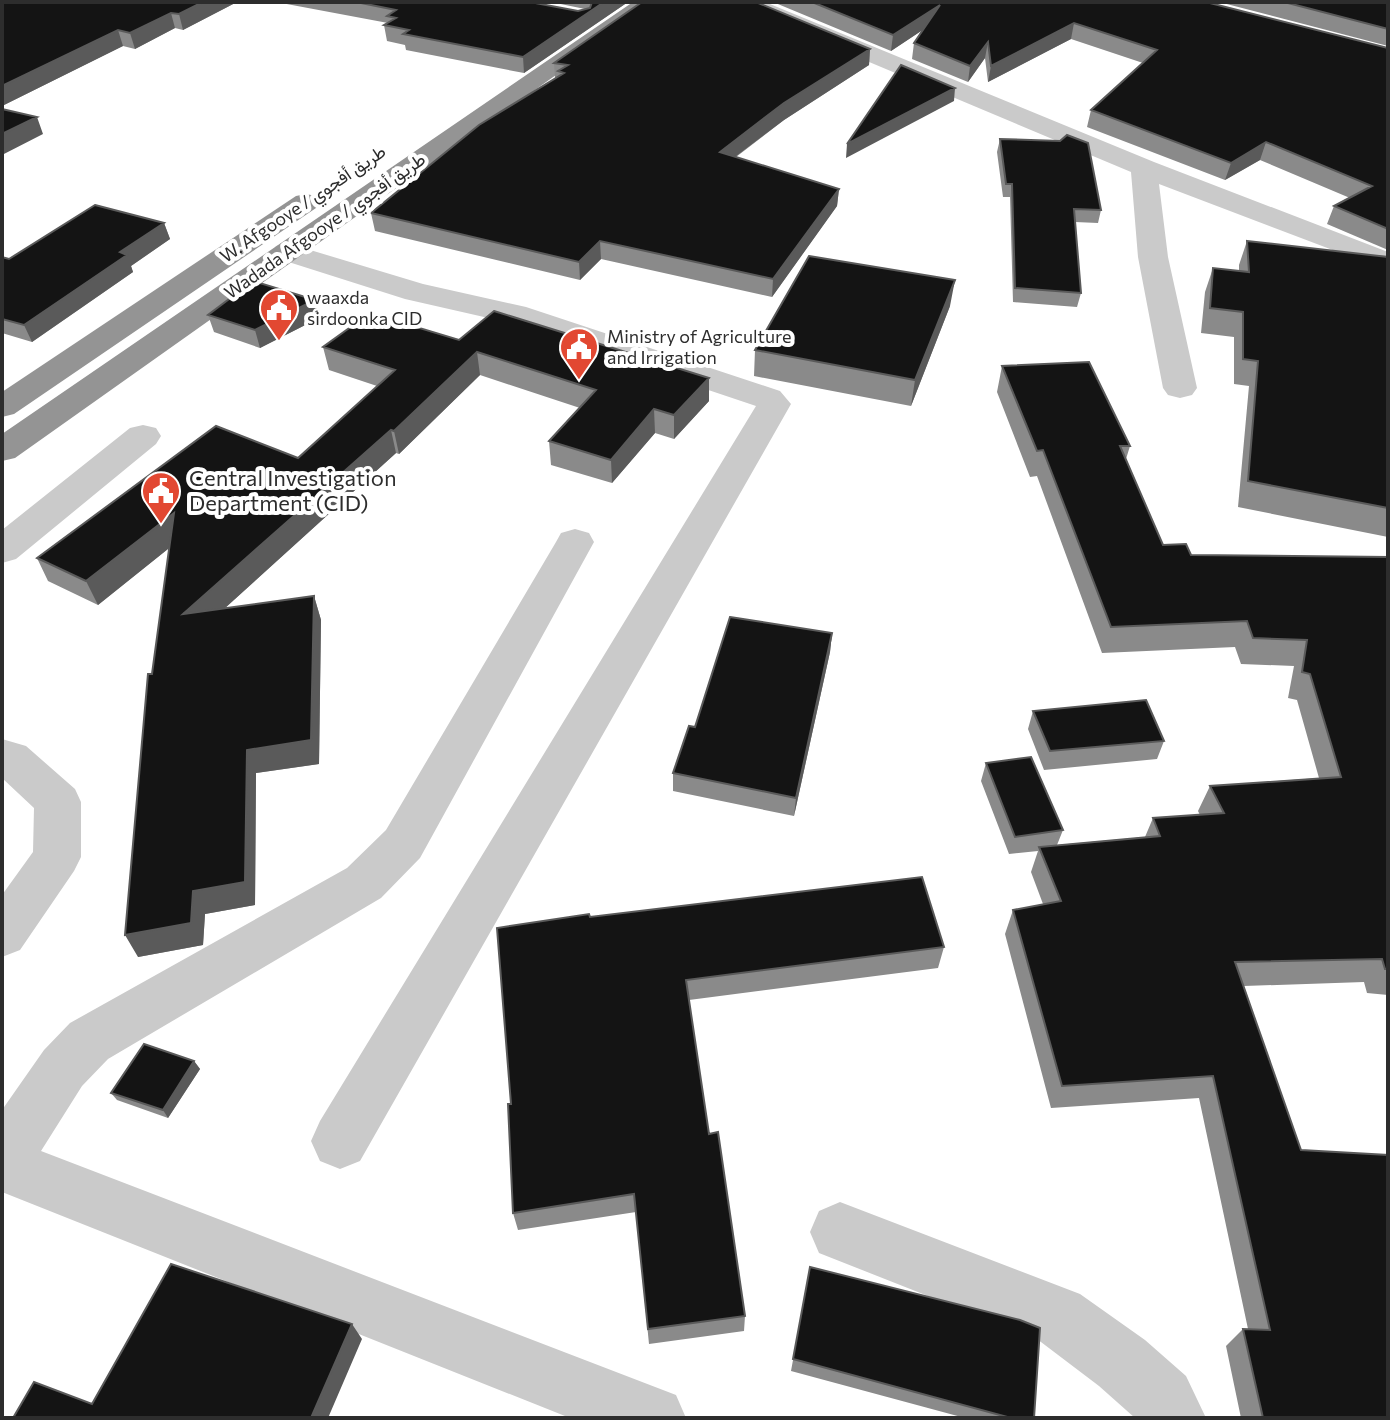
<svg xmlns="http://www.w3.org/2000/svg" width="1390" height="1420" font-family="Commissioner,Vazirmatn,sans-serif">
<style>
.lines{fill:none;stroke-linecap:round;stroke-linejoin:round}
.minor{fill:#cacaca;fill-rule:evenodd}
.highway{fill:#949494;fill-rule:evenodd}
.wall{fill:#8a8a8a}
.shaded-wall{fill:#5a5a5a}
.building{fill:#141414;stroke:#5a5a5a;stroke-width:2}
.labels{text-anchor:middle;stroke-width:8;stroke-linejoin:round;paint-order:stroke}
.far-street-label{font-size:18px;fill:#2d2d2d;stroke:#fff}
.far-poi-label{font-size:18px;fill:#2d2d2d;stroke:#fff;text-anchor:start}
.poi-label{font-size:22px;fill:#2d2d2d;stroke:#fff;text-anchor:start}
</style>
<rect width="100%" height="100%" fill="#fff"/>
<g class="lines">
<path class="minor" d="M735,2H765L1154,162L1388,252V271L1159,184L1168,257L1197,388L1192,395L1180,398L1168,395L1163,388L1138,257L1131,172L738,7Z
M287,243L423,284L526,307L780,391L791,404L360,1161L340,1169L320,1161L311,1141L320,1121L756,406L506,322L405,299L276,258L272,252L276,246Z
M143,425L156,428L161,436L156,444L16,559L2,563V530L130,428Z
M575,529L589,533L594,542L420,858L381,898L108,1059L82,1086L41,1151L676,1395L686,1418H570L2,1192V1110L44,1050L70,1023L347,868L386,830L556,542L561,533Z
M2,739L26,746L75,789L81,802V857L74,871L20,950L2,957V895L33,852L34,808L2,778Z
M840,1202L1080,1294L1145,1340L1186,1376L1206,1418H1135L1099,1386L1037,1339L819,1253L810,1232L819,1211Z"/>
<path class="highway" d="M633,2H659L15,458L2,461V434Z
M306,194L316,196L320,202L316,208L14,414L2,417V392L296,196Z"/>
</g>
<path class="wall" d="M2,2H237L183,30L175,28L135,49L123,46L2,106Z
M276,2H530L578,11L585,9L551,2H628L524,73L406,50L405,45L387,41L384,25L388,23Z
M773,2H1206L1388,48V250L1327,224L1334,206L1350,198L1260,160L1225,180L1087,127L1091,110L1143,63L1071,39L988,82L985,58L968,82L912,59L914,43L922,30L891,51Z
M1219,2H1388V46Z
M870,49L869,65L784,120L736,157L839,189L837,206L772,297L601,259L580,280L375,231L371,213L555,78L554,63Z
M1000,139L1101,210L1098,223L1075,222L1081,293L1077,307L1013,302L1010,197H1003L997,152Z
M164,223L170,239L131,266L133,272L32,342L2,333V257L9,259Z
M1247,241L1388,257V537L1238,507L1249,386L1234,384V337L1201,333L1205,292L1213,268L1239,271V265Z
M315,300L319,318L260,348L214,332L208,315Z
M950,306L911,406L754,376L755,350Z
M459,340L709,378V401L674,439L655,433L612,483L551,465L549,441L580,408L480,375L399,454L396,453L225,608L314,596L321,620L319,764L256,773L255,905L205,914L203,945L138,957L152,674L169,548L98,605L48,581L37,558L298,458L377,386L329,370L323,347Z
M1002,366L1130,446L1126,459L1163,545L1191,555L1388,557V995L1367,993L1364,982L1244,986L1388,1418H1241L1226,1346L1243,1329H1248L1199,1098L1051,1108L1005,934L1013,910L1043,904L1031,872L1038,851L1009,854L981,781L986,763L1063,830L1057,845L1145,837L1153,818L1200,815L1198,811L1210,786L1319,778L1297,700L1288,698L1294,666L1241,664L1235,647L1102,653L1037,476L1030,477L997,392Z
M832,634L830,652L794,816L673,791V773L695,727Z
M1033,711L1164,741L1157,759L1044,770L1028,729Z
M590,917L944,947L938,968L689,1000L709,1134L745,1316L744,1331L649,1344L636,1212L518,1230L513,1213L511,1104Z
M194,1061L200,1069L168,1118L117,1100L111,1093Z
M810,1267L1034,1418H965L791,1371Z"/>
<path class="shaded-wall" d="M203,2H237L183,30L179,14Z
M604,2H628L524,73L523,57Z
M940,5L938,20L891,51L893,35Z
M171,13L175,28L135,49L130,33Z
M1074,23L1071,39L988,82L991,66Z
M118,30L123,46L2,106V86Z
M988,42L985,58L968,82L970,66Z
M870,49L869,65L784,120L719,169L720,152L784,103Z
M955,88L954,101L846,158L847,144Z
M37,117L43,134L2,155V134Z
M1266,142L1260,160L1225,180L1231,163Z
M839,189L837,206L772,297L773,279Z
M164,223L170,239L131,266L133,272L32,342L24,325L120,252Z
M600,241L601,259L580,280L579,262Z
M955,280L950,306L911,406L915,380Z
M315,300L319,318L260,348L255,330Z
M477,352L480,375L399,454L394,431Z
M709,378V401L674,439V415Z
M654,409L655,433L612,483L611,460Z
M391,430L396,453L193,637L183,614Z
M174,513L183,537L98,605L86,581Z
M314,596L321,620L319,764L256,773L255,905L205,914L203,945L138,957L125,935L193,891L247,750Z
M832,633L830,652L794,816L796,798Z
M194,1061L200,1069L168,1118L163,1110Z
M352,1324L362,1339L328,1418H311Z"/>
<path class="building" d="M2,2H203L179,14L171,13L130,33L118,30L2,86Z
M356,2H530L578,11L590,8L592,2H604L523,57L403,34L409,30L384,25L396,18L387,16L396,10Z
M642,2H756L870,49L784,103L720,152L839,189L773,279L600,241L579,262L371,213L479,125L564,73L558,71L568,65L554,63Z
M812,2H1206L1388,48V229L1334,206L1372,186L1266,142L1231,163L1091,110L1157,50L1074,23L991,66L988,42L970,66L914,43L940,5L893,35Z
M1284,2H1388V29Z
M901,65L955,88L847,144Z
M2,109L37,117L2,134Z
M1067,135L1088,143L1101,210L1074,209L1081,293L1015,288L1012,184H1006L1000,139L1060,141Z
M95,205L164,223L120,252L127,255L24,325L2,319V257L9,259Z
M1247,241L1388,257V508L1248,481L1258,361L1243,359V312L1210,308L1213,268L1249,272Z
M809,256L955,280L915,380L755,350Z
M253,281L315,300L255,330L208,315Z
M494,311L709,378L674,415L654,409L611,460L549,441L596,390L477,352L394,431L391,430L183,614L314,596L311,740L247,750L245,882L193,891L191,923L125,935L148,674H152L174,513L86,581L37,558L216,426L298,458L395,370L323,347L370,313L459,340Z
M1089,362L1130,446H1120L1163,545L1186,544L1191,555L1388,557V969H1385L1382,959L1235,962L1301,1150L1388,1155V1418H1263L1243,1329L1270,1330L1213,1076L1062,1086L1013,910L1061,901L1039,847L1160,836L1153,818L1224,813L1210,786L1341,777L1310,674L1302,672L1307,640L1253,638L1247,621L1111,627L1043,450L1037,451L1002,366Z
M730,617L832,633L796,798L673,773L689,726L695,727Z
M1146,700L1164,741L1050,751L1033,711Z
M1031,757L1063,830L1015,837L986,763Z
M922,877L944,947L686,980L709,1134L718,1132L745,1316L648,1329L634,1194L513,1213L508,1104H511L497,928L589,914L590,917Z
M144,1044L194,1061L163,1110L111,1093Z
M171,1264L352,1324L311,1418H13L34,1382L92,1404Z
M810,1267L1020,1320L1040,1328L1034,1418H1011L793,1359Z"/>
<defs>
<symbol id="civic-pin" viewBox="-11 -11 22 30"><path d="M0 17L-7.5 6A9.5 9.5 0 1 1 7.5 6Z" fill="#e24832" stroke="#fff"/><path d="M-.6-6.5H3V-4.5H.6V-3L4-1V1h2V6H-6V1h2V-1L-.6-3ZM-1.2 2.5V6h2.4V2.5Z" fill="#fff"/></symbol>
</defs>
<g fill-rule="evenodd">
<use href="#civic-pin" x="257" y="286" width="44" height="60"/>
<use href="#civic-pin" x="557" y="325" width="44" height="60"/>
<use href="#civic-pin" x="139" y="469" width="44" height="60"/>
</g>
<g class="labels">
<g class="far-street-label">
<text transform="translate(303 204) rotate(-34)" y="6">W. Afgooye / طريق أفجوي</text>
<text transform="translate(325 226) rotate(-35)" y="6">Wadada Afgooye / طريق أفجوي</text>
</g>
<g class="far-poi-label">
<text x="307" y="304">waaxda<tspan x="307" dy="21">sirdoonka CID</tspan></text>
<text x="607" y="343">Ministry of Agriculture<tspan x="607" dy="21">and Irrigation</tspan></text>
</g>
<g class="poi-label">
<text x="189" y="486">Central Investigation<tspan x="189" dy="25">Department (CID)</tspan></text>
</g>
</g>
<rect width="1390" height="1420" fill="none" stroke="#2d2d2d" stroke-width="8"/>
</svg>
